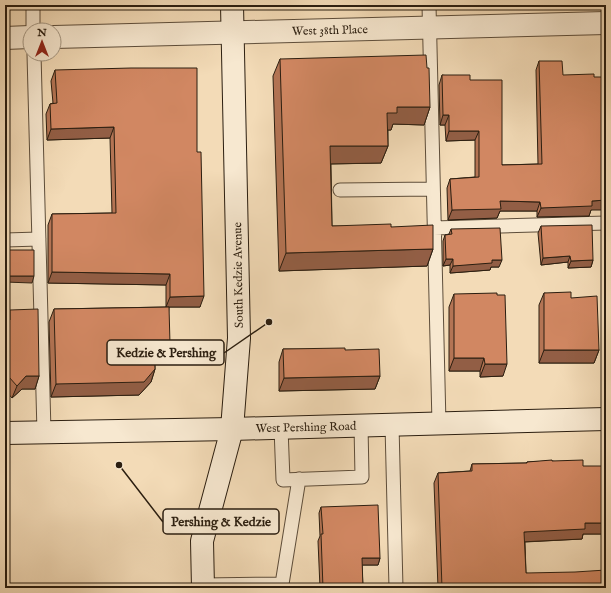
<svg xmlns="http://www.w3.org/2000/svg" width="611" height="593" font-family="'IM FELL English',serif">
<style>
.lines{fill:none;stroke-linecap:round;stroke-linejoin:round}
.lane-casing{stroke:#5d4d3a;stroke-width:15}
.street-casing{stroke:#5d4d3a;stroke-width:24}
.secondary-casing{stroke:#2b1e10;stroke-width:24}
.lane{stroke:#f7e8d0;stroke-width:13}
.street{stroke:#f7e8d0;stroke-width:22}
.secondary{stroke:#f7e8d0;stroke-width:22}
.wall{fill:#b47454;stroke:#2b1e10}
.shaded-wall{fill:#925e45;stroke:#2b1e10}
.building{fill:#d18762;stroke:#2b1e10}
.labels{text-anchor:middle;stroke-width:3;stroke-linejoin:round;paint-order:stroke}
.street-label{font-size:12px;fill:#2b1e10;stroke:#f7e8d0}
.leader{fill:none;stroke:#2b1e10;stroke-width:1.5}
.callout-dot{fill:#2b1e10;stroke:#f7e8d0;stroke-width:1.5}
.callout{fill:#f7e8d0;stroke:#2b1e10;stroke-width:1.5}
.callout-label{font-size:13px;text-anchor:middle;font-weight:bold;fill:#2b1e10}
</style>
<rect width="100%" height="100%" fill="#f3dbb7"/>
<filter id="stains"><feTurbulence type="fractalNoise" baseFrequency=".005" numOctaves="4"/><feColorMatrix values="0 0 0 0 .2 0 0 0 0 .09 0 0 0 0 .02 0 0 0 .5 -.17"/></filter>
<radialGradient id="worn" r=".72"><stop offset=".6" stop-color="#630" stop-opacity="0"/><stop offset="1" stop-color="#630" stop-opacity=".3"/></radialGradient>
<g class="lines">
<defs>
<path id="lane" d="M33,5V30
M429,5L439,424
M34,54L44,432
M340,190L433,189
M434,228L606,223
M5,240L39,239
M392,425L396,588
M281,428L283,480L362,477L361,425
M203,585L282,584L299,479"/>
<g id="street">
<path id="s1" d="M54,37L606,23"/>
<path d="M5,38L30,37"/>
</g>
<g id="secondary">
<path id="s2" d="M5,433L232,429L606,419"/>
<path d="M203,588L202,541L232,429L239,338L232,5"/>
</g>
</defs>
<use href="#lane" class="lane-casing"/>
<use href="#street" class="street-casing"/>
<use href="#secondary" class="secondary-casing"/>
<use href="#lane" class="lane"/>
<use href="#street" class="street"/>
<use href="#secondary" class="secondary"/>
</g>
<path class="wall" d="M280,59L430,107L424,125L393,124L391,130H388V146L381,163L331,164L332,226L391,227L433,249L427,266L279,271L273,76Z
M539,61L563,75L591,210L589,216L537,217V211H500L497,218L448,220L447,188L450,179L475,177V140L446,141L445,125H440L439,85L442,75L470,80L502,165L538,164L536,70Z
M55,70L197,152L200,307H169L165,357H155V369L151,382L139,395L51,397L49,322L54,309L166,307V285L48,283V225L52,214L112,213L110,138L47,140L46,114L50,104L53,103L51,81Z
M541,226L593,260L591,267L568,268V262L541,265L538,233Z
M451,229L499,267H491L490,270L450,273V265L443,266V241L445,235L449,234Z
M544,293L571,298L599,350L594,363H539V305Z
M454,294L503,376L480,377V371H449V307Z
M10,310L39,376L35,389H22L12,398L5,390V320H6Z
M283,349L345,350L380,376L375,389L279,391V362Z
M552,461L583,466L606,534H583L582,539L525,542L526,573L606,588H438L434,483L438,473L470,471L472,464L526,463L527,462Z
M321,507L380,558L378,565H362L363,588H320L318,541L320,536L319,513Z"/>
<path class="shaded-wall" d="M397,107H430L424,125L393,124L391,130H381L387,113Z
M443,115H449L445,125H440Z
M114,127L110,138L47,140L51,129Z
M449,131H479L475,140L446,141Z
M330,146H388L381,163L324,164Z
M606,200V210H591L589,216L537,217L541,208L592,201Z
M500,201L540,202L537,211H500L497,218L448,220L452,210Z
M433,249L427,266L279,271L286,253Z
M570,256L568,262L541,265L543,258Z
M446,259H453L450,265L443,266Z
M492,260H502L499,267H491L490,270L450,273L453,266Z
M593,260L591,267L568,268L571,261Z
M52,272L170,274L166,285L48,283Z
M5,274H7L5,280Z
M7,276H34L32,283L5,282Z
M204,296L200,307H166L170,297Z
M170,344L165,357L150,358L154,345Z
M544,350H599L594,363H539Z
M454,358H484L480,371H449Z
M485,364H507L503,376L480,377Z
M155,369L151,382L139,395L51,397L56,384Z
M26,376H39L35,389H22L12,398L17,386Z
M380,376L375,389L279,391L284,378Z
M5,377H9L5,388Z
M585,523H606V534H583L582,539L520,542L524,532Z
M362,558H380L378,565H359Z"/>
<path class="building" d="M426,55L427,68H429L430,107H397V113H387L388,146H330L332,226L391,224V227L433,225V249L286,253L280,59Z
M539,61H562L563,75L594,74V77H606V200L592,201V206L541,208L540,202L500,201L501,209L452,210L450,179L479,177V131H449V115H443L442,75H470V80H502V165L542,164Z
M131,68H197V152H201L204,296L170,297V274L52,272V214L116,213L114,127L51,129L50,104L57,103L55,70Z
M592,225L593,260L571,261L570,256L543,258L541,226Z
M500,228L502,260H492V263L453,266V259H446L445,235L452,234L451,229Z
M5,250H34V276H7V274H5Z
M571,292V298L597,296L599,350H544V293Z
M497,293V295H505L507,364H485L484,358H454V294Z
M169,307L170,344L154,345L155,369L144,382L56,384L54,309Z
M38,309L39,376H26L17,386L9,377H5V320H10V310Z
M345,348V350L379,349L380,376L284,378L283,349Z
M552,460V461L583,460V466H606V523H585V529L524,532L526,573L575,572L606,570V588H442L438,473L472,471V464L527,463V462Z
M378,505L380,558H362L363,588H323L321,534H323L321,507Z"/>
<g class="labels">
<g class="street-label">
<text dy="4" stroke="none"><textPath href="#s1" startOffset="276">West 38th Place</textPath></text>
<text transform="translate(238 275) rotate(-91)" y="4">South Kedzie Avenue</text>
<text dy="4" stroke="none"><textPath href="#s2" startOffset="301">West Pershing Road</textPath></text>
</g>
</g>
<path class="leader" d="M269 322L224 353M119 465L163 522"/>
<g class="callout-dot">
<circle cx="269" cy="322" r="4"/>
<circle cx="119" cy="465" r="4"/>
</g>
<g class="callout">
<rect x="107" y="340" width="117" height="25" rx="4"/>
<rect x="163" y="509" width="116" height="25" rx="4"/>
</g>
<g class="callout-label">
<text x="166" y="357">Kedzie &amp; Pershing</text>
<text x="221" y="526">Pershing &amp; Kedzie</text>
</g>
<rect width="611" height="593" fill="none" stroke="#f3dbb7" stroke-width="20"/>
<rect x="6" y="6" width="599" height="581" fill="none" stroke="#2b1e10" stroke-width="2"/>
<rect x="10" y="10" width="591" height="573" fill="none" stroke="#2b1e10"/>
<g transform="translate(42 42)"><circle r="19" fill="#f7e8d0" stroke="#a59783"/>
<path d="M0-3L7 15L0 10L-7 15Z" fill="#8f2418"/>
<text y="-6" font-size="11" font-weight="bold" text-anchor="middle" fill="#2b1e10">N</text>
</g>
<rect width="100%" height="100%" filter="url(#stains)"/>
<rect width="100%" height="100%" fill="url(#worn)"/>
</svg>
